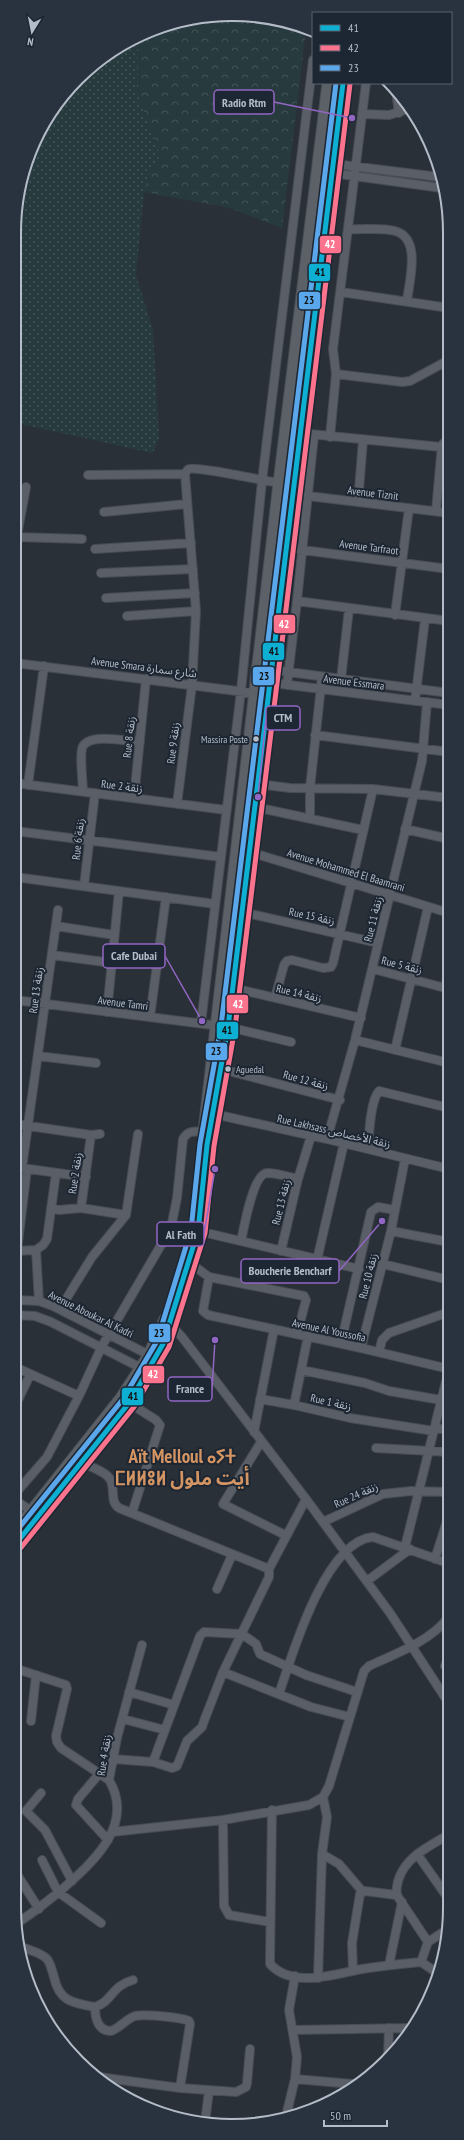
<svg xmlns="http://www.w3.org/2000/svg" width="464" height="2140" font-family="'PT Sans Narrow','Noto Sans Arabic','Noto Sans Tifinagh',sans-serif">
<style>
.grass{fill:url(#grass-dots)}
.forest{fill:url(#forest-crowns)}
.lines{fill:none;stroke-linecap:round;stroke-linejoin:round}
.minor-casing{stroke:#484c53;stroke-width:10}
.major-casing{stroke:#484c55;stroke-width:13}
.minor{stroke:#5a5e66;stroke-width:8}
.major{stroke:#5c6168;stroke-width:11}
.bus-1-casing{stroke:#1d2633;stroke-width:8}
.bus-2-casing{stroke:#1d2633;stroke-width:8}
.bus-3-casing{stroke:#1d2633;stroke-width:8}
.bus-1{stroke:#0dafd3;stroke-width:5}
.bus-2{stroke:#fc738d;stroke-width:5}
.bus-3{stroke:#5aa8eb;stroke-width:5}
.bus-dot{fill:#b4bcc9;stroke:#1d2633;stroke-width:1.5}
.labels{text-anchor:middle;stroke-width:4;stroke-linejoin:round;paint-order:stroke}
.bus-label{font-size:10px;fill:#b4bcc9;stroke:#1d2633;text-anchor:end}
.street-label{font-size:11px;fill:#b4bcc9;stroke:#1d2633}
.town-label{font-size:19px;font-weight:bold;fill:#d59563;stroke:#1d2633}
.rim{fill:none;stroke:#b4bcc9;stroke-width:2}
.leader{fill:none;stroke:#9266c3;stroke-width:1.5}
.callout-dot{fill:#9266c3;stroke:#1d2633;stroke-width:1.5}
.callout{fill:#1d2633;stroke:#9266c3;stroke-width:1.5}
.callout-label{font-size:12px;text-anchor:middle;font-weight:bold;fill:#b4bcc9}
.line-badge{stroke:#1d2633;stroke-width:1.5}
.badge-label{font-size:11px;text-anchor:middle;font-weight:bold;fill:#fff}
.pale-badge-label{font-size:11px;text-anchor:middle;font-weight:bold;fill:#111}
</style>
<defs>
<pattern id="grass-dots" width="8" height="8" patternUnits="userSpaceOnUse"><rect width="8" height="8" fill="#273a3e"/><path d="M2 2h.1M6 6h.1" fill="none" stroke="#445559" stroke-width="1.8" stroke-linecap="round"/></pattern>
<pattern id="forest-crowns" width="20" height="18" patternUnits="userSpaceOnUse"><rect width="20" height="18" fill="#273a3e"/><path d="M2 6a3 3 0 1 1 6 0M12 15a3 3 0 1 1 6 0" fill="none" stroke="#445559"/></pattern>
</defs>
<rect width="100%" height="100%" fill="#2a3038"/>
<path class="grass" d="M260,16L144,192L136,275L153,330L159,437L153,453L16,423V204L43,123L99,59L175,21Z"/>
<path class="forest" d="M260,16L306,30L282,228L230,208L144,192L152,167L160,155L137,93L138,40L175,21Z"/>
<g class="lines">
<defs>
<path id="minor" d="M396,91L399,113
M362,114L389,115L408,109
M319,162L439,177
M317,171L442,188
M348,229C363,230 381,227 395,231C422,238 409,282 407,301
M341,292L449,308
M336,374L402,382L410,381L449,360
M300,433L441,447
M330,437L336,374L333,349L366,83
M88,475L185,474
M308,496L449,513
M358,502L363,440
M436,511L442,445L449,438
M104,512L187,504
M16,537L82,539
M16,541L26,487
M287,548L449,569
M95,549L191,543
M101,573L193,569
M106,598L195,593
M297,601L449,621
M395,615L409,508
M127,616L196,611L185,474C186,472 187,470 189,469C196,466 265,481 279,483
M15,663L269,695
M258,668L449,693
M341,679L349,609
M257,681L449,705
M287,685L297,601L314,435
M415,701L425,619
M315,735L449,752
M15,783L226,810
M258,784L290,788L373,789L449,798
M28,785L44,666
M83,792C83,782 79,753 83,746C91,733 126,741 140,742
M134,798L146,679
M177,804L192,685L196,611
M255,807L363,830
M310,819V788L322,677
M405,829L449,839
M15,831L221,857
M237,848L449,913
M15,877L215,904
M84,886L95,793
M242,912L378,943
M56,926L114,935
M52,955L112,963
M373,969L449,989
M233,988L361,1018
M445,988L449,970
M275,998L284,965L287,961L292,960L323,968L331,967L333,963L373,789
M15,1000L228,1027L291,1042
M107,1012L119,891
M150,1017L166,897
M201,1023L241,691L262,481L313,60
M355,1040L449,1063
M395,1050L428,907
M38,1056L96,1063
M221,1069L340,1100
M214,1114L327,1139L449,1169
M15,1124L91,1135L100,1134
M327,1139L355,1040L422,761L427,702
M368,1149C369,1136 370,1101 379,1091L449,1108
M15,1167L86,1177
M22,1168L58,910
M51,1208L59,1210L81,1208L91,1135
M126,1215L138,1134
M198,1231L359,1269
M391,1231L449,1242
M241,1241C244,1228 253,1174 267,1173C277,1173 289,1177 298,1179
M15,1251L36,1250
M17,1251L27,1169
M281,1251L298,1179L311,1136
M317,1260L344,1143
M190,1263L209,1277L304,1296L306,1300L297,1334
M383,1264L449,1280
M209,1277L203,1311L208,1315L361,1348L449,1369
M15,1300L39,1301L53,1306L153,1357
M39,1301L36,1250L43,1245L47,1239L56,1173
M60,1309L92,1257L126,1215L81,1208
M15,1315L35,1316L51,1322L145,1370
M166,1320L182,1337L306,1499L390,1613L448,1702
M308,1336L294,1405L350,1418L434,1431
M341,1343L371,1212L378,1207L395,1210
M361,1348L391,1231L405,1159
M379,1352L382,1340L389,1333L449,1312
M15,1367L79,1396
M301,1370L365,1383L389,1391L441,1400
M260,1399L294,1405
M129,1403L156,1420L160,1425L132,1513
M15,1406L30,1375
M435,1428L449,1430
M254,1432L274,1329
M261,1442L223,1504L285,1535
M376,1448L449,1452
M81,1462C90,1467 105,1471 110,1479C116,1489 109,1501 119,1508L269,1569
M14,1495L47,1457L79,1396L102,1346L171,1228L177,1198L183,1139C188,1130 195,1131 204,1132
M14,1499L35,1514
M323,1522L383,1494L411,1491L449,1492
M405,1547L449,1369
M435,1559L448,1518
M367,1581L410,1549
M217,1589L232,1555
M445,1666L448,1659
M14,1668L66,1685L67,1689L56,1736L57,1742L61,1748L109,1780
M223,1672L311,1707L350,1717
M129,1692L174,1705
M279,1694C292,1655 325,1541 373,1537L448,1563
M123,1719L165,1730
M31,1721L36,1675
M113,1759L153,1762L172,1768L177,1766L187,1741L202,1727L204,1721L223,1672L269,1577V1569L306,1499
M153,1762L200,1636L204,1632L242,1634L256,1644L260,1654L306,1675L357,1692
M99,1774L78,1799L76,1805L108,1840
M41,1793L26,1811L45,1830L72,1881
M272,1810L270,1964C293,1989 334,1974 362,1969C382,1966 401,1964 421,1962L436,1972
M223,1820L224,1906L229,1915L270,1922
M112,1832L223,1820L309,1805L323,1797L329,1786L364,1671L369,1666C395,1654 429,1642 448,1618
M322,1854L339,1864L363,1892
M417,1854L448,1898
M42,1860L58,1892L101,1923
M16,1873L39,1909
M17,1923C32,1914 45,1903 59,1892C91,1864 136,1826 109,1780L117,1738L142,1645
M428,1942L448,1929
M22,1947C29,1950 42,1953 47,1959C51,1964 52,1971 54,1977C59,2001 72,2003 95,2007
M421,1962L428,1942L398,1897C395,1891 397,1887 398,1881C405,1857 428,1847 448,1835
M389,1965L402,1902
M353,1971L352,1943L360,1894L365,1891L396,1895
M318,1978L322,1854L327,1817L323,1797
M133,1980C111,1986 113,2001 95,2007C95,2018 98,2031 111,2031C120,2028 126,2019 135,2016C144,2014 180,2017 189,2021L190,2024L180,2088
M293,2030L412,2028
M388,2057L389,2028
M99,2077L180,2088L236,2092L246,2087L247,2083L250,2049
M295,2079L353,2084
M286,2116L295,2079L297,2057L289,2010L295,1976
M205,2122L209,2091"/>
<path id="major" d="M204,1131L279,483L328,83
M14,1533L121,1398L149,1355L165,1319
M14,1546L129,1403L139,1388L163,1344L183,1284L198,1231L207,1145L214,1114L228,1027L343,83"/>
</defs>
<use href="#minor" class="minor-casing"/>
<use href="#major" class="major-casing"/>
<use href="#minor" class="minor"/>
<use href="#major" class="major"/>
<defs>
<path id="bus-1" d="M14,1546L129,1403L163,1344L198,1231L207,1145L228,1027L343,83"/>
<path id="bus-2" d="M19,1550L134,1407L169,1347L205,1233L214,1146L235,1028L350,84"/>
<path id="bus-3" d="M14,1534L123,1399L157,1341L191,1230L200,1144L221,1026L336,83"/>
</defs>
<use href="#bus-1" class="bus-1-casing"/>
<use href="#bus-2" class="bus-2-casing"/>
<use href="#bus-3" class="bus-3-casing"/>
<use href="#bus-1" class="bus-1"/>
<use href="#bus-2" class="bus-2"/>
<use href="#bus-3" class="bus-3"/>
</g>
<g class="bus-dot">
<circle cx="256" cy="739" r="3.5"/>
<circle cx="228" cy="1069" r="3.5"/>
</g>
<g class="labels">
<g class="bus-label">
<text x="248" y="743">Massira Poste</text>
<text x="236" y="1073" text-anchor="start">Aguedal</text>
</g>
<g class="street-label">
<text transform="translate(373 493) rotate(7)" y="4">Avenue Tiznit</text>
<text transform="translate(369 547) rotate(7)" y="4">Avenue Tarfraot</text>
<text transform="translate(144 667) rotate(7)" y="4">Avenue Smara شارع سمارة</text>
<text transform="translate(354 682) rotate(7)" y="4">Avenue Essmara</text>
<text transform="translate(129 737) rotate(-84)" y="4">Rue 8 زنقة</text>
<text transform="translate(173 743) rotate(-83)" y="4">Rue 9 زنقة</text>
<text transform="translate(122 786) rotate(7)" y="4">Rue 2 زنقة</text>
<text transform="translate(78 839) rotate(-84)" y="4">Rue 6 زنقة</text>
<text transform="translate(346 870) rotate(17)" y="4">Avenue Mohammed El Baamrani</text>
<text transform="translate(312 916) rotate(12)" y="4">Rue 15 زنقة</text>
<text transform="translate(373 919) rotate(-76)" y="4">Rue 11 زنقة</text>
<text transform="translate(402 965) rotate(14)" y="4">Rue 5 زنقة</text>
<text transform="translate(36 990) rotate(-82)" y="4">Rue 13 زنقة</text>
<text transform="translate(299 993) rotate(13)" y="4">Rue 14 زنقة</text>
<text transform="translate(123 1003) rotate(7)" y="4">Avenue Tamri</text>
<text transform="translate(306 1080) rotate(15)" y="4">Rue 12 زنقة</text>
<text transform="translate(334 1131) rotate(13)" y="4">Rue Lakhsass زنقة الأخصاص</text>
<text transform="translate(75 1173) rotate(-82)" y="4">Rue 2 زنقة</text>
<text transform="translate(281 1202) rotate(-76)" y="4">Rue 13 زنقة</text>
<text transform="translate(368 1276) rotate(-76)" y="4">Rue 10 زنقة</text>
<text transform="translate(91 1314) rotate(26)" y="4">Avenue Aboukar Al Kadri</text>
<text transform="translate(329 1330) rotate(12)" y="4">Avenue Al Youssofia</text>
<text transform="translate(331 1402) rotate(13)" y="4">Rue 1 زنقة</text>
<text transform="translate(356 1495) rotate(-24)" y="4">Rue 24 زنقة</text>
<text transform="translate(104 1755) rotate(-81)" y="4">Rue 4 زنقة</text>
</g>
<g class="town-label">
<text x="182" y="1463">Aït Melloul ⴰⵢⵜ<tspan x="182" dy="22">ⵎⵍⵍⵓⵍ أيت ملول</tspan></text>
</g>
</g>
<path d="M0 0H464V2140H0ZM232 21H232A211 211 0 0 1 443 232V1908A211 211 0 0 1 232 2119H232A211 211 0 0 1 21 1908V232A211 211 0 0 1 232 21Z" fill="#29323f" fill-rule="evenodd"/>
<path class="rim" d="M232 21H232A211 211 0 0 1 443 232V1908A211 211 0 0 1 232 2119H232A211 211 0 0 1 21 1908V232A211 211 0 0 1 232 21Z"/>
<path class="leader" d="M352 118L274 102M258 797L266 718M202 1021L165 956M215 1169L204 1234M382 1221L339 1271M215 1340L212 1389"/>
<g class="callout-dot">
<circle cx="352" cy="118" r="4"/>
<circle cx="258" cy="797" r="4"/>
<circle cx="202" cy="1021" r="4"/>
<circle cx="215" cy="1169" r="4"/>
<circle cx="382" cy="1221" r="4"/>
<circle cx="215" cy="1340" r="4"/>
</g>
<g class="callout">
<rect x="214" y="90" width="60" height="24" rx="4"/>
<rect x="266" y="706" width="34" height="24" rx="4"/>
<rect x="103" y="944" width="62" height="24" rx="4"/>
<rect x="157" y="1222" width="47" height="24" rx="4"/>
<rect x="241" y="1259" width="98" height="24" rx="4"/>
<rect x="168" y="1377" width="44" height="24" rx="4"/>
</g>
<g class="callout-label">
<text x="244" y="107">Radio Rtm</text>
<text x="283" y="722">CTM</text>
<text x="134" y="960">Cafe Dubai</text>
<text x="181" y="1239">Al Fath</text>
<text x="290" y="1275">Boucherie Bencharf</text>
<text x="190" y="1393">France</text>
</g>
<g class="line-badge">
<rect x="319" y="235" width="23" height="19" rx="4" fill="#fc738d"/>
<rect x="308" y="263" width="23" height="19" rx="4" fill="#0dafd3"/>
<rect x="298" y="291" width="23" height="19" rx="4" fill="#5aa8eb"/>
<rect x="273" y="614" width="23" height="20" rx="4" fill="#fc738d"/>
<rect x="262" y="642" width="23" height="19" rx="4" fill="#0dafd3"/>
<rect x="252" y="666" width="23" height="20" rx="4" fill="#5aa8eb"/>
<rect x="226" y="994" width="23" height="20" rx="4" fill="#fc738d"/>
<rect x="216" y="1021" width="23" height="19" rx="4" fill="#0dafd3"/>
<rect x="205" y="1042" width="23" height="19" rx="4" fill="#5aa8eb"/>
<rect x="148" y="1323" width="23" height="20" rx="4" fill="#5aa8eb"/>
<rect x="142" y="1365" width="23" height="19" rx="4" fill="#fc738d"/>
<rect x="121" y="1387" width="23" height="19" rx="4" fill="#0dafd3"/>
</g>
<g class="badge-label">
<text x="330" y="248">42</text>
<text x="284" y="628">42</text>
<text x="238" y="1008">42</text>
<text x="153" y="1378">42</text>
</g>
<g class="pale-badge-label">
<text x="320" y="276">41</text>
<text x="309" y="304">23</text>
<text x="274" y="655">41</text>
<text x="264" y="680">23</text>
<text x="227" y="1034">41</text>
<text x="216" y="1055">23</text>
<text x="159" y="1337">23</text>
<text x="133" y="1400">41</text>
</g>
<rect x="312" y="12" width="140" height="72" fill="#1d2633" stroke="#59626f"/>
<rect x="320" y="25" width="20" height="6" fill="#0dafd3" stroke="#59626f"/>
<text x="348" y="32" font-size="12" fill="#b4bcc9">41</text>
<rect x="320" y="45" width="20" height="6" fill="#fc738d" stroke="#59626f"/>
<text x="348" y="52" font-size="12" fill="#b4bcc9">42</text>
<rect x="320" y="65" width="20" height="6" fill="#5aa8eb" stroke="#59626f"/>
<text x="348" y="72" font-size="12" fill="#b4bcc9">23</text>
<g transform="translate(32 32) rotate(190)" stroke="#1d2633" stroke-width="3" paint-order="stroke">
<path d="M0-3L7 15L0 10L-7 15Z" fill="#b4bcc9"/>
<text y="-6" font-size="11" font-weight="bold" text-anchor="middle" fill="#b4bcc9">N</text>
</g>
<path d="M324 2120v6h63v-6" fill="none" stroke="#b4bcc9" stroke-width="2"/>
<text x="330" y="2120" font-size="12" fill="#b4bcc9" stroke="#1d2633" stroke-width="3" paint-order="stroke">50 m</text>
</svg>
